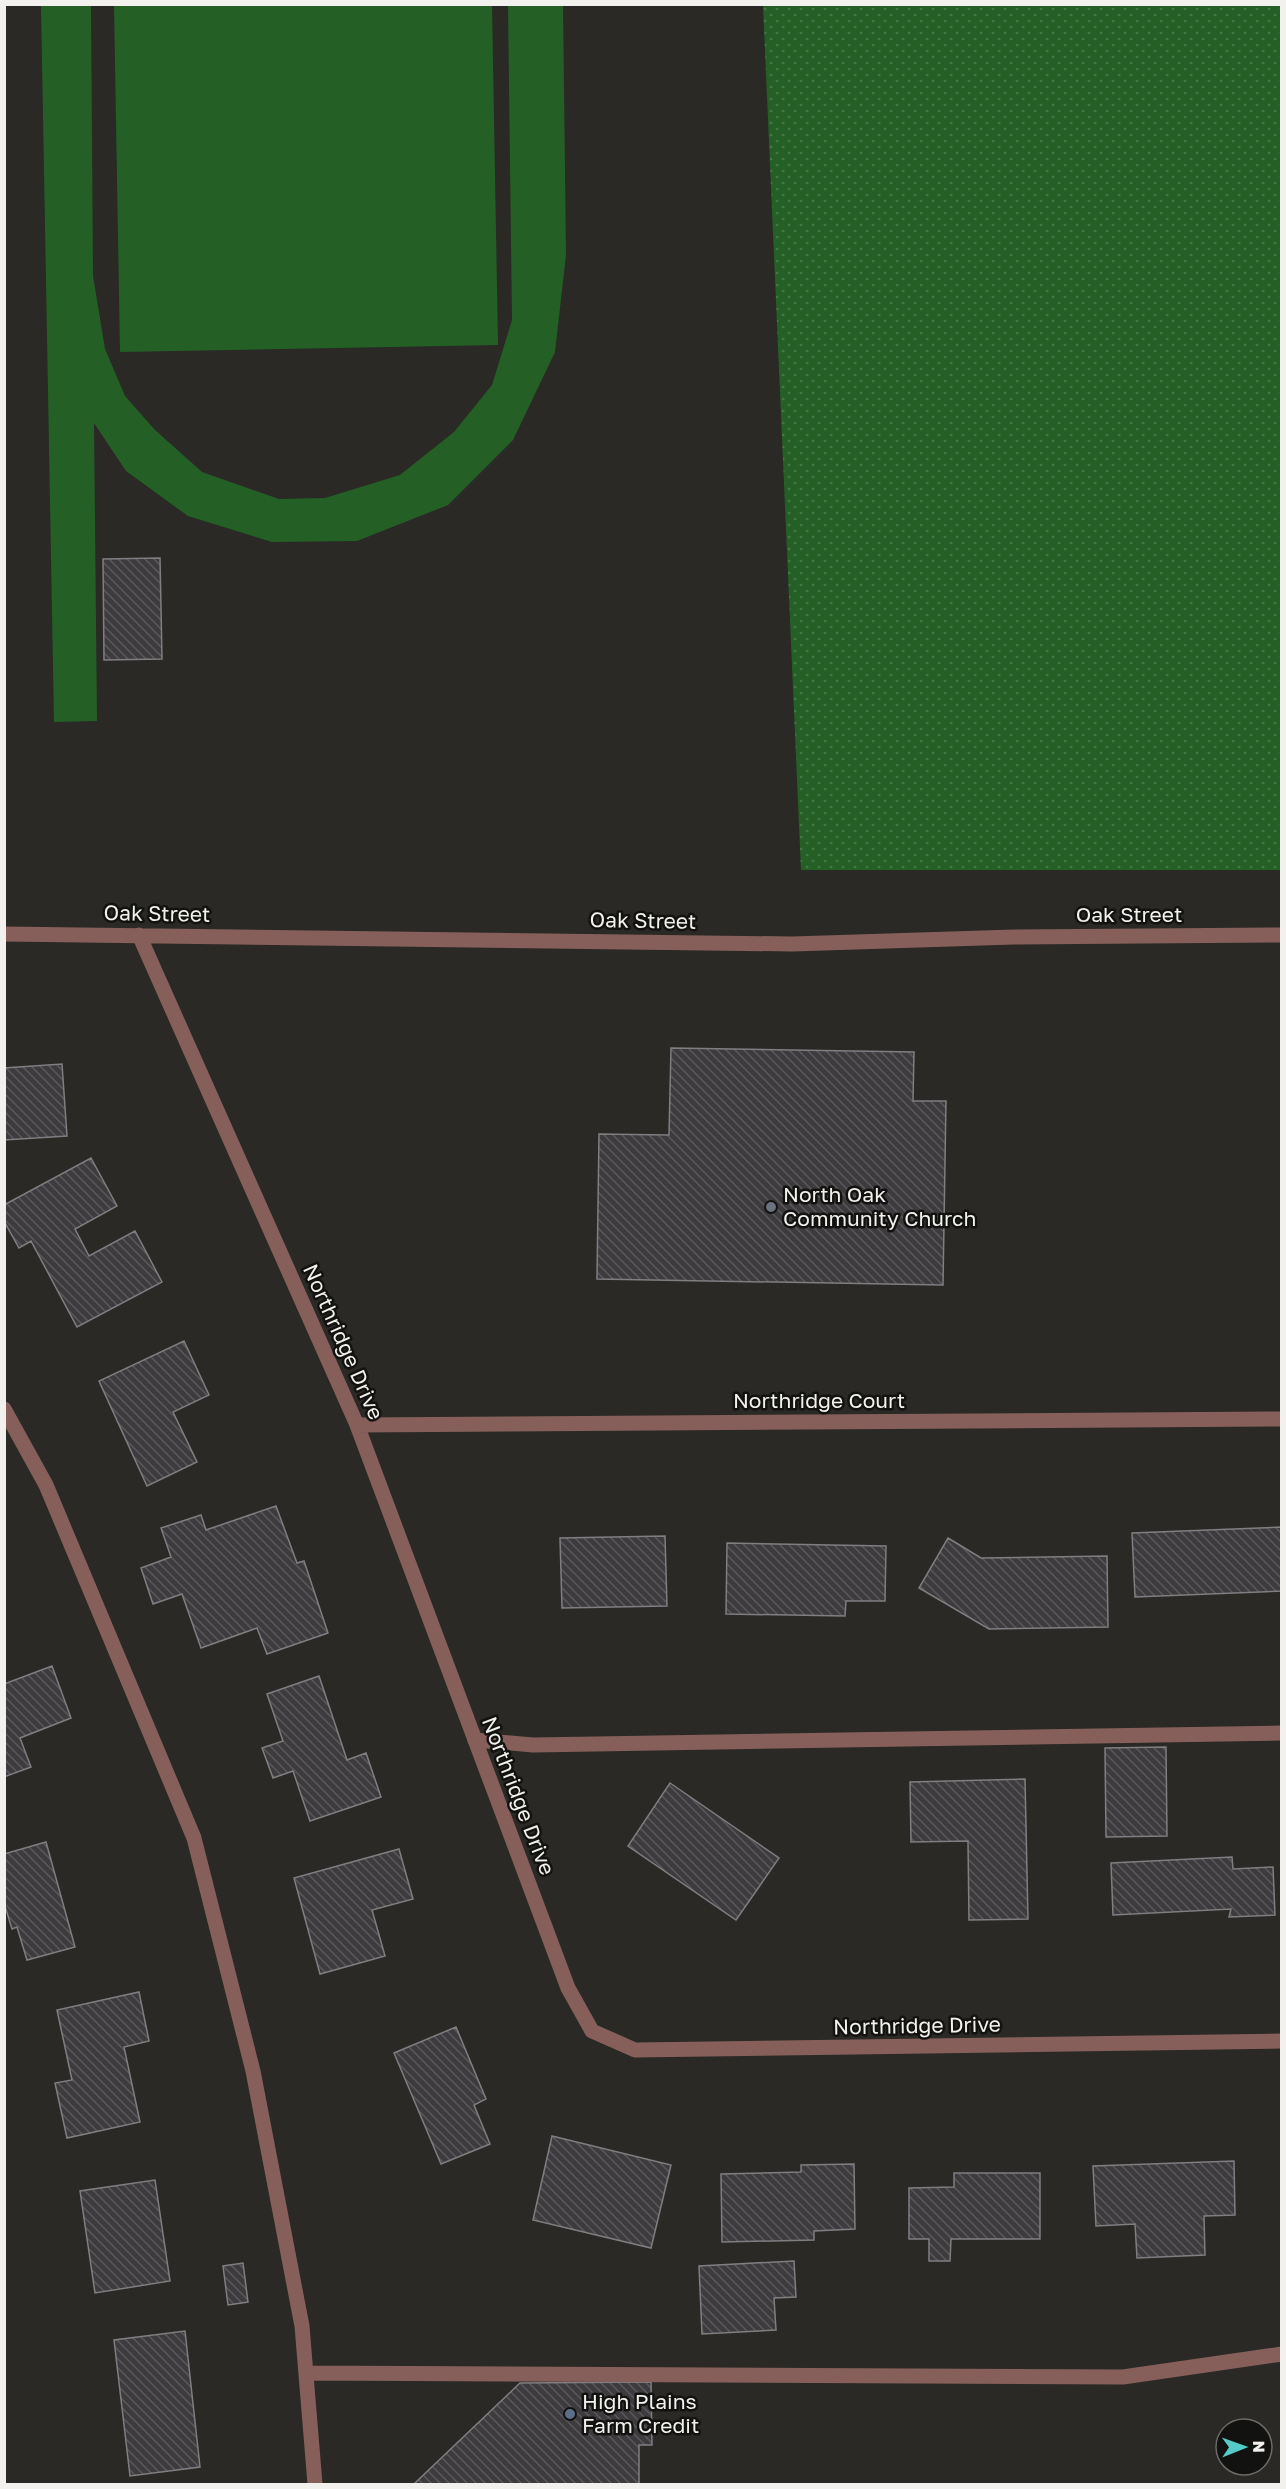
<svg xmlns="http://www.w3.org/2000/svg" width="1286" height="2489" font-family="'Golos Text',sans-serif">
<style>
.grass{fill:url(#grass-dots)}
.pitch{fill:#246025}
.building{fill:url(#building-back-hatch);stroke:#817e82;stroke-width:1.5}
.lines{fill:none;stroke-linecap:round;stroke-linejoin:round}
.service{stroke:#865f5a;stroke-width:15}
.minor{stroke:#865f5a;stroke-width:15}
.worship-dot{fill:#6b7280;stroke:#121210;stroke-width:2}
.service-dot{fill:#5c6f8a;stroke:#121210;stroke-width:2}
.labels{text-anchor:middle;stroke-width:5;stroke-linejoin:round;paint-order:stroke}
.street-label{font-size:21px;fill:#f2f1ee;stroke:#121210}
.poi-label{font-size:21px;fill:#f2f1ee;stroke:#121210;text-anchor:start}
</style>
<defs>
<pattern id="grass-dots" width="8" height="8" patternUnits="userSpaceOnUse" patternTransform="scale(1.5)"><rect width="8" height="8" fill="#246025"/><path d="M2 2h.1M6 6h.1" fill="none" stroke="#447745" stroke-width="1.8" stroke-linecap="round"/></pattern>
<pattern id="building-back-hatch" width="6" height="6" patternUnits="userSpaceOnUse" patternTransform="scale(1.5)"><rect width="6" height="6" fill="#3e3b3f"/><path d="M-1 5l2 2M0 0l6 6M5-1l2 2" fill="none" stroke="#5a585b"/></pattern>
</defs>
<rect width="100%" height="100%" fill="#2a2925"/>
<path class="grass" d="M763,5H1281V870H801Z"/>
<path class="pitch" d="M41,5H91L93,276L105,349L125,396L155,430L202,472L279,499L325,498L400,475L454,432L492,385L512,320L508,5H563L566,255L555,352L513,440L448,505L357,541L272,542L188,516L126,471L94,423L97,721L54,722Z
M114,5H492L498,345L120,352Z"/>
<path class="building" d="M160,558L162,659L104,660L103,559Z
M671,1048L914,1052L913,1101H946L943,1285L597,1279L599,1134L669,1135Z
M62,1064L67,1136L4,1140V1068Z
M91,1158L117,1206L75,1229L89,1256L135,1231L162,1282L77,1327L31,1241L19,1248L4,1221V1205Z
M184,1341L209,1395L173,1412L197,1462L147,1486L99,1381Z
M276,1506L297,1563L304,1561L328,1633L267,1654L257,1628L201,1648L182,1594L153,1604L141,1568L171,1557L161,1528L201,1515L206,1530Z
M1282,1527V1591L1135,1597L1132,1533Z
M665,1536L667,1606L562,1608L560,1538Z
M948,1538L981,1558L1107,1556L1108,1627L989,1629L919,1588Z
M727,1543L886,1546L885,1601H846L845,1616L726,1614Z
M52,1666L71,1718L20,1738L31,1767L4,1777V1684Z
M319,1676L347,1760L366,1753L381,1797L310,1821L293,1771L273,1778L262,1748L283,1741L267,1694Z
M1166,1747L1167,1836L1106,1837L1105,1748Z
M1025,1779L1028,1919L969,1920L968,1841L911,1842L910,1782Z
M670,1783L779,1858L736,1920L628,1846Z
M46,1842L75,1947L27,1960L17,1927L12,1929L4,1903V1854Z
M399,1849L413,1899L372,1910L385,1956L320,1974L294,1878Z
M1232,1857L1233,1869L1273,1867L1275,1915L1229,1917L1231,1909L1113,1915L1111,1863Z
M139,1992L149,2041L124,2047L140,2122L67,2138L55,2083L72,2080L57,2010Z
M456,2027L486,2099L474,2105L490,2144L441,2164L394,2053Z
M552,2136L671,2165L651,2248L533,2220Z
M1234,2161L1235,2215L1204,2216L1205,2255L1137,2258L1135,2224L1096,2226L1093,2166Z
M854,2164L855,2229L814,2231V2240L722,2242L721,2174L801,2172V2165Z
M954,2173H1040V2239H951L950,2261H929V2239H909V2188L954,2187Z
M155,2180L170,2281L95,2293L80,2191Z
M794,2261L796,2297L774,2298L776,2330L702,2334L699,2266Z
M243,2263L248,2302L228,2305L223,2266Z
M185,2331L200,2467L130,2476L114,2340Z
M651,2382L652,2445H639V2484H414L520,2383Z"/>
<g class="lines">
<path class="service" d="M4,1409L46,1485L194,1838L253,2071L302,2326L315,2484
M475,1740L533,1745L1282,1733
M306,2373L1123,2377L1282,2354"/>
<path class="minor" d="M4,934L792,944L1014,937L1282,935
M139,935L357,1425L568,1988L592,2031L635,2050L1282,2041
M357,1425L1282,1419"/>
</g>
<circle class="worship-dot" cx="771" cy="1207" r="6"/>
<circle class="service-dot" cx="570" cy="2414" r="6"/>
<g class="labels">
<g class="street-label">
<text transform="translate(157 914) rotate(1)" y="7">Oak Street</text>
<text x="1129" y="922">Oak Street</text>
<text transform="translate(643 921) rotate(1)" y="7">Oak Street</text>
<text transform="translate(343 1342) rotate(66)" y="7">Northridge Drive</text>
<text x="819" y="1408">Northridge Court</text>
<text transform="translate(518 1796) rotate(69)" y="7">Northridge Drive</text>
<text transform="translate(917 2026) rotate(-1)" y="7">Northridge Drive</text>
</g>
<g class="poi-label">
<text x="783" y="1202">North Oak<tspan x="783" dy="24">Community Church</tspan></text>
<text x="582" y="2409">High Plains<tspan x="582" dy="24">Farm Credit</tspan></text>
</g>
</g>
<rect width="1286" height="2489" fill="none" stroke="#f2f1ee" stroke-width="12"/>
<g transform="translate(1244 2447) rotate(89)"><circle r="28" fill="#121210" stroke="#6c6b69" stroke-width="1.5"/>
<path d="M0-4.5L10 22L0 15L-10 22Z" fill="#54cdc8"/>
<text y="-9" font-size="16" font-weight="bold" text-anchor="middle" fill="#f2f1ee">N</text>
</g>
</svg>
